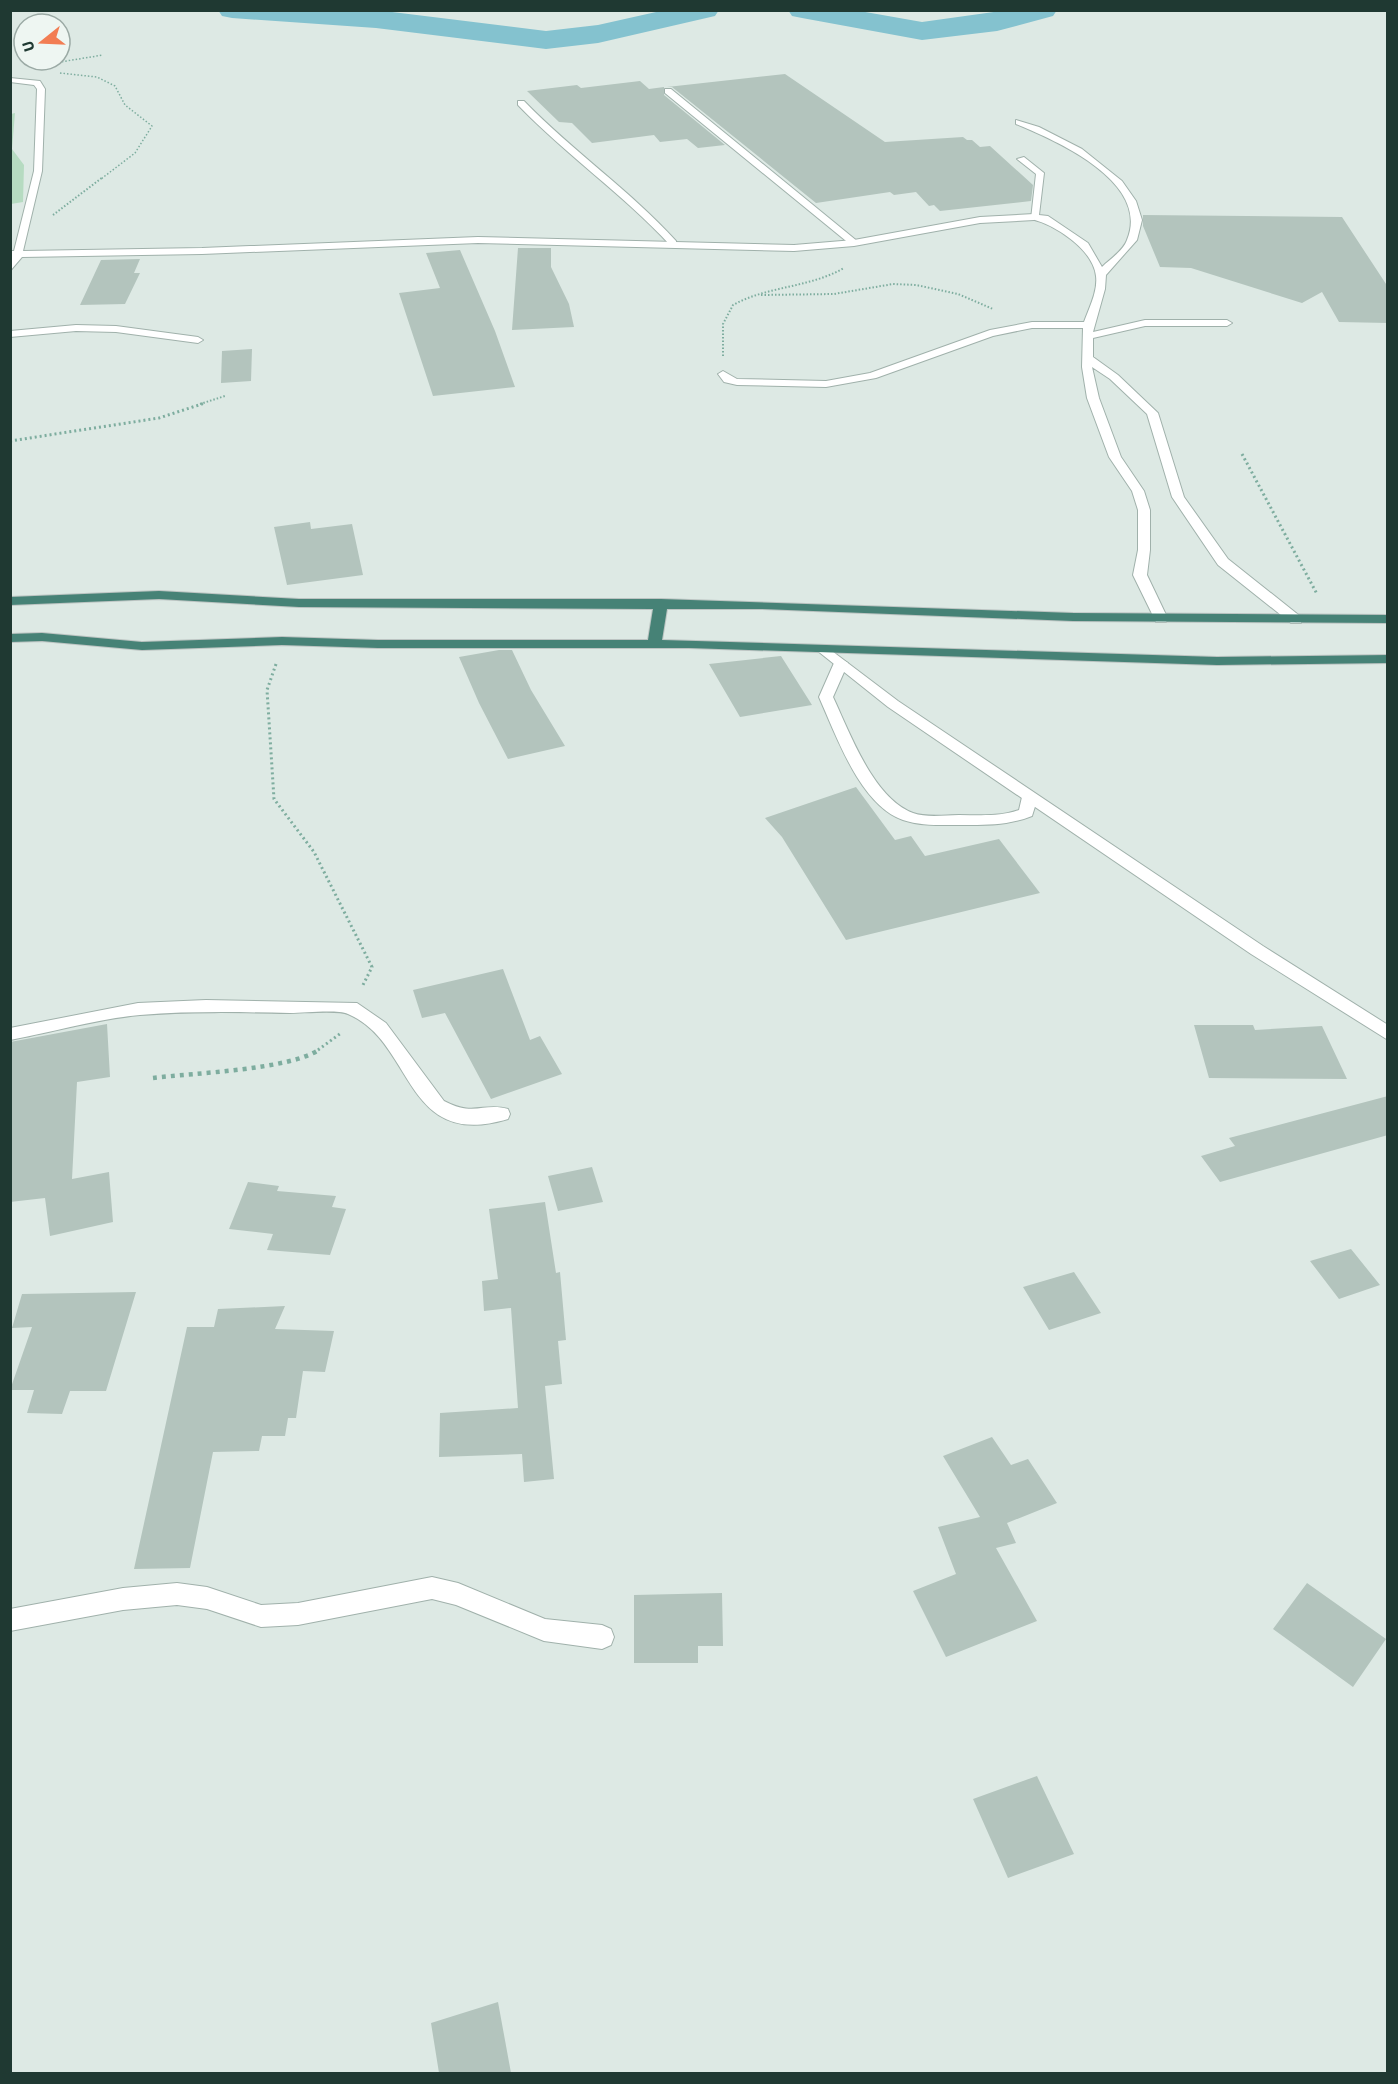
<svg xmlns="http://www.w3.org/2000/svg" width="1398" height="2084" font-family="'Source Sans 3',sans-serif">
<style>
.green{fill:#b6dbc1}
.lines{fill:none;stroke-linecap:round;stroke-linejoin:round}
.river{fill:#84c2cf;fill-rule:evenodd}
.building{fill:#b3c4bd}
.service-casing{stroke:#a0b1ab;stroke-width:2}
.minor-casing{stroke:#a0b1ab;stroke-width:2}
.trunk-casing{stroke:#bcc4c2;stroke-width:2}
.path-far3{stroke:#7ead9f;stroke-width:1.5;stroke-dasharray:1.5 2;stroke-linecap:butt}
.path-far2{stroke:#7ead9f;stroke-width:2;stroke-dasharray:1.5 2;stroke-linecap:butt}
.path-far1{stroke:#7ead9f;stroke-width:3;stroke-dasharray:2 3;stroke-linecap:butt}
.path{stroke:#7ead9f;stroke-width:4.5;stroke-dasharray:4 5;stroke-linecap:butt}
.service{fill:#fff;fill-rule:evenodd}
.minor{fill:#fff;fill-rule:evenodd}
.trunk{fill:#468276;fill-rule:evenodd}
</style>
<rect width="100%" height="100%" fill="#dde9e4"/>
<path class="green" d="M15,113L12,149L24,165L23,202L11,204V114Z"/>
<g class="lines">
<path class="river" d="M218,10H376L546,31L598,25L665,10H719L715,16L598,43L546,49L376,28L232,18L222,16Z
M788,10H854L922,22L1008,10H1057L1053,16L997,31L922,40L802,18L792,16Z"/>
</g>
<path class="building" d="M785,74L885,142L963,137L967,140H972L980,147L990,146L1033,185L1031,201L940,211L934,205L929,206L916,192L894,195L890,192L816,203L672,87H667Z
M640,81L649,89L664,87V95L725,145L698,148L687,139L660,142L654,135L592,143L572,123L559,122L527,91L577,85L581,88Z
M1143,215L1342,217L1388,287V323L1339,322L1322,292L1302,303L1191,268L1160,267L1143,226Z
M518,248H551V267L569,304L574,327L512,330Z
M460,250L495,331L515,387L433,396L399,293L440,288L426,253Z
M140,259L134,273H140L125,304L80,305L101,260Z
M252,349L251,381L221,383L222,351Z
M310,522L311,529L352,524L363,575L287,585L274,527Z
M499,650H512L531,690L565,746L508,759L479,703L459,657Z
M781,656L812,705L740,717L709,664Z
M856,787L895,840L911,836L925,856L999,839L1040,893L846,940L782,837L765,818Z
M503,969L530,1040L540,1036L562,1074L491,1099L445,1013L422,1018L413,990Z
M107,1024L110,1077L77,1082L72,1179L109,1172L113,1222L50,1236L45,1198L10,1202V1042Z
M1194,1025H1253L1255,1030L1322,1026L1347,1079L1209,1078Z
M1388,1096V1135L1220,1182L1201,1156L1235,1146L1229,1138Z
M592,1167L603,1202L558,1211L548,1176Z
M248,1182L279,1186L277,1191L336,1196L332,1207L346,1209L330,1255L267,1250L273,1234L229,1229Z
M545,1202L556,1273L560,1272L566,1340L558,1341L562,1384L545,1386L554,1479L524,1482L522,1454L439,1457L440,1413L518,1408L511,1308L484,1311L482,1281L498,1279L489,1209Z
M1351,1249L1380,1285L1339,1299L1310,1261Z
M1074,1272L1101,1313L1049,1330L1023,1287Z
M136,1292L106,1391H70L62,1414L27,1413L34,1390H10L32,1327L12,1328L22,1294Z
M285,1306L275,1329L334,1331L325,1372L303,1371L296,1418H288L285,1436H262L259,1451L213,1452L190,1568L134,1569L187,1327H214L218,1309Z
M992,1437L1011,1465L1028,1459L1057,1503L1007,1523L1016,1543L996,1548L1037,1621L946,1657L913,1591L956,1574L938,1527L980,1517L943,1456Z
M1307,1583L1386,1639L1353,1687L1273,1629Z
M722,1593L723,1646H698V1663H634V1595Z
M1037,1776L1074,1854L1008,1878L973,1799Z
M498,2002L511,2073H439L431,2023Z"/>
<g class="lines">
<defs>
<path id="service" d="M665,89H671L857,241V245H851L665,93Z
M518,101H524C572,151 630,190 676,241V245H670C623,194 566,155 518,105Z
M1016,120L1039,127L1082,149L1122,181L1136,201L1142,220L1137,240L1106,275L1105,289L1093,332L1145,320H1227L1232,323L1227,326H1145L1093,338V357L1118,375L1158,413L1184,497L1228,559L1301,617V623H1291L1218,565L1172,497L1147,414L1110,379L1092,367L1099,398L1121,457L1144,491L1150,510V550L1147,575L1168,619L1166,622H1156L1133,575L1138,550V510L1132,491L1109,457L1087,398L1082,367L1083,328H1032L993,336L876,378L826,387L737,385L724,382L718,374L723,371L737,379L826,381L870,373L990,330L1032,322H1084C1089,308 1098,291 1096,276C1093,249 1054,224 1031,219L1036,174L1017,159L1024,157L1044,173L1039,215L1048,216L1088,243L1102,267C1110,259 1123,251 1127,240C1151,182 1057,141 1016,124Z
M76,325L116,326L198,337L203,340L198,343L116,332L76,331L10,337V331Z
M841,659L848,663L833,697C850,733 873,798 913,813C927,818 945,815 959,815C979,815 1000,817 1019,810L1022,797L1030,792L1038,797L1032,816C1007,826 984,825 959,825C940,825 921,826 903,820C860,805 836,735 819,697L834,663Z"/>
<path id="minor" d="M10,78L40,81L45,89L42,171L23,251L202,248L478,237L794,245L854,240L980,217L1034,214L1039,217L1034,220L980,223L854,246L794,251L478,243L202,254L22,257L10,271V251H14L34,171L37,89L34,85L10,82Z
M824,645L898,701L1263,946L1388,1025V1040L1251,954L888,707L819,652L817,649Z
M206,1000L357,1003L386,1023L444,1101C474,1117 484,1102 508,1109L510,1114L508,1119C403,1151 415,1042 348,1014C337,1009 304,1013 290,1013C240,1012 189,1011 140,1015C97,1019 53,1032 10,1040V1028L138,1003Z
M432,1577L458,1583L545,1619L602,1625L611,1629L614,1637L611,1645L602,1649L544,1641L456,1605L432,1599L298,1625L261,1627L207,1609L177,1605L123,1610L10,1631V1609L123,1588L177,1583L207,1587L261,1605L298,1603Z"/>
<path id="trunk" d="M159,591L299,599H661L1073,613L1388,615V623L1073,621L762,609H667L662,640L1217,657L1388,655V663L1217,665L689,648H378L282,645L142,650L42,641L10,642V634L42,633L142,642L282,637L378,640H648L653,609L299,607L159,599L10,605V597Z"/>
</defs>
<use href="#service" class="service-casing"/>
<use href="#minor" class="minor-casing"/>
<use href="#trunk" class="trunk-casing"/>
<path class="path-far3" d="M48,64L103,55
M60,73L97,77L115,86L125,105L152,126L135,153L101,179"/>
<path class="path-far2" d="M53,215L103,177
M761,295L834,294L893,284L916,285L958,294L993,309
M723,356V324L733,305C767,286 809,288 844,268
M200,404L225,396"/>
<path class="path-far1" d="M10,441L159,418L205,403
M1242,454L1317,594
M276,664L267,690L274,799L314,852L372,967L363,985
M318,1050L341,1033"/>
<path class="path" d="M153,1078C192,1073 291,1070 320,1049"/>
<use href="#service" class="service"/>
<use href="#minor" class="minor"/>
<use href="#trunk" class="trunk"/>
</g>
<rect width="1398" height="2084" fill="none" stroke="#1f3932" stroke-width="24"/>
<g transform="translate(42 42) rotate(252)"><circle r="28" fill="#eef6f2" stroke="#9baaa5" stroke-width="1.5"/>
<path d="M0-4.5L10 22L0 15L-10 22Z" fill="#f27d53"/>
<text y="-9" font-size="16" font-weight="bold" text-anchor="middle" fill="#1f3932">U</text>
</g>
</svg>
